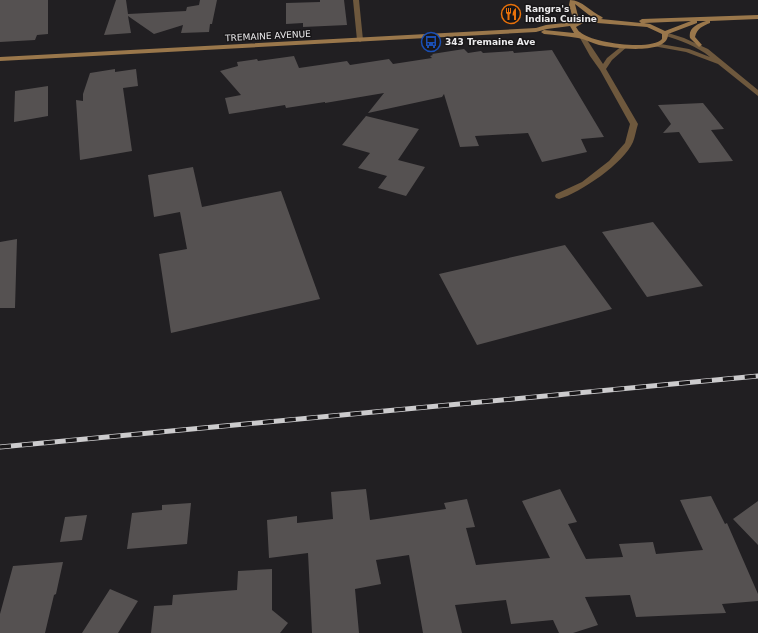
<svg xmlns="http://www.w3.org/2000/svg" width="758" height="633" font-family="'DejaVu Sans',sans-serif">
<style>
.building{fill:#555151}
.lines{fill:none;stroke-linecap:round;stroke-linejoin:round}
.minor{fill:#6e583d;fill-rule:evenodd}
.tertiary{fill:#6e583d;fill-rule:evenodd}
.secondary{fill:#9a774b;fill-rule:evenodd}
.rail-casing{stroke:#cccbcd;stroke-width:5}
.rail{stroke:#181618;stroke-width:3.5;stroke-dasharray:11;stroke-linecap:butt}
.labels{text-anchor:middle;stroke-width:3;stroke-linejoin:round;paint-order:stroke}
.far-poi-label{font-size:9px;font-weight:bold;fill:#ebeaec;stroke:#181618;text-anchor:start}
.far-street-label{font-size:9px;fill:#ebeaec;stroke:#181618}
</style>
<rect width="100%" height="100%" fill="#211f22"/>
<path class="building" d="M0,0H48V34L37,35L35,40L0,42Z
M116,0H126L128,14L186,11L187,7L199,5L200,0H217L212,24H210L209,32L181,33L183,25L154,34L128,16L131,33L104,35Z
M320,0H344L347,25L303,27V23L286,24V3L320,2Z
M464,49L468,53L481,51L483,53L513,51L514,53L552,50L604,137L581,139L587,152L542,162L528,133L475,136L479,146L460,147L444,94L442,97L368,113L384,93L325,103V102L286,108L285,105L229,114L225,98L241,95L220,71L238,66L237,62L257,59L258,61L294,56L299,68L347,61L350,65L389,59L393,64L432,58L430,56L433,55L432,54Z
M115,69V72L136,69L138,86L123,88L132,151L80,160L76,100L83,101V94L90,73Z
M48,86V116L14,122L15,91Z
M703,103L724,129L711,130L733,161L699,163L679,132L663,133L671,124L658,105Z
M366,116L419,129L398,160L425,167L406,196L378,188L387,176L358,168L370,153L342,145Z
M193,167L202,207L281,191L320,299L171,333L159,254L187,249L180,212L154,217L148,175Z
M653,222L703,286L647,297L602,232Z
M17,239L15,308H0V242Z
M565,245L612,309L477,345L439,274Z
M366,489L370,520L446,509L444,503L467,499L475,527L466,528L476,565L550,558L522,501L560,489L577,522L568,524L586,559L623,557L619,544L653,542L656,554L703,550L680,500L711,496L725,524L727,523L758,594V601L722,604L726,613L636,617L630,595L585,597L598,625L573,633H559L553,620L511,624L506,600L455,605L462,633H423L409,555L376,560L381,584L355,589L359,633H312L308,553L269,558L267,520L297,516V523L333,519L331,492Z
M758,501V545L733,519Z
M191,503L187,544L127,549L132,513L162,510V505Z
M87,515L82,540L60,542L65,517Z
M63,562L56,594L54,595L45,633H0V614L13,566Z
M272,569V610L288,623L280,633H151L154,606L172,605L173,595L237,590L238,571Z
M110,589L138,601L118,633H82Z"/>
<g class="lines">
<path class="minor" d="M353,0H359L363,40L360,42L357,40Z
M581,37H585L603,64L607,58L623,45L628,46L612,60L606,69L638,124C636,130 635,137 633,142C624,163 580,193 559,199L556,198L555,196L556,194L582,182L609,161L625,143L630,124L600,70L590,56L580,38Z"/>
<path class="tertiary" d="M665,32L684,38L708,49L758,90V96L718,64L686,52L653,46L652,45L655,43L689,49L710,57C697,46 679,40 663,35V33Z"/>
<path class="secondary" d="M570,0C582,0 591,12 602,17L603,18L601,19L641,23L639,21L642,19L758,15V19L710,21V23C703,26 697,28 695,37L702,45L699,47L690,38C688,28 697,24 706,21H697V23L668,34C669,56 612,48 599,45C592,43 585,39 578,38C567,36 555,35 544,34L541,32L544,30L574,33L570,26L547,29L536,32L0,61V57L536,28L546,25L574,22L569,5ZM575,4L589,15L597,19L584,18L579,20ZM691,21L665,31L650,24L644,23ZM585,22L647,27L662,34V39C652,51 591,43 580,32C579,32 576,27 576,27Z"/>
<defs>
<path id="rail" d="M0,447L758,376"/>
</defs>
<use href="#rail" class="rail-casing"/>
<use href="#rail" class="rail"/>
</g>
<defs>
<symbol id="restaurant-ring" viewBox="-11 -11 22 22"><circle r="9.5" fill="#181618" stroke="#e8710a" stroke-width="1.5"/><path d="M-5-6h1v4h1v-4h1v4h1v-4h1v5L-1.5 .5V6h-2V.5L-5-1ZM5-6V6H3V1.5H1.5Q1.5-4 5-6Z" fill="#e8710a"/></symbol>
<symbol id="bus-ring" viewBox="-11 -11 22 22"><circle r="9.5" fill="#181618" stroke="#1a4fb4" stroke-width="1.5"/><path d="M-5-6H5V4H4V6H2V4H-2V6H-4V4H-5ZM-3.5-4V0h7V-4ZM-3.5 1.2v1.5H-2V1.2ZM2 1.2v1.5H3.5V1.2Z" fill="#1a4fb4"/></symbol>
</defs>
<g fill-rule="evenodd">
<use href="#restaurant-ring" x="500" y="3" width="22" height="22"/>
<use href="#bus-ring" x="420" y="31" width="22" height="22"/>
</g>
<g class="labels">
<g class="far-poi-label">
<text x="525" y="12">Rangra's<tspan x="525" dy="10">Indian Cuisine</tspan></text>
<text x="445" y="45">343 Tremaine Ave</text>
</g>
<g class="far-street-label">
<text transform="translate(268 36) rotate(-3)" y="3">TREMAINE AVENUE</text>
</g>
</g>
</svg>
